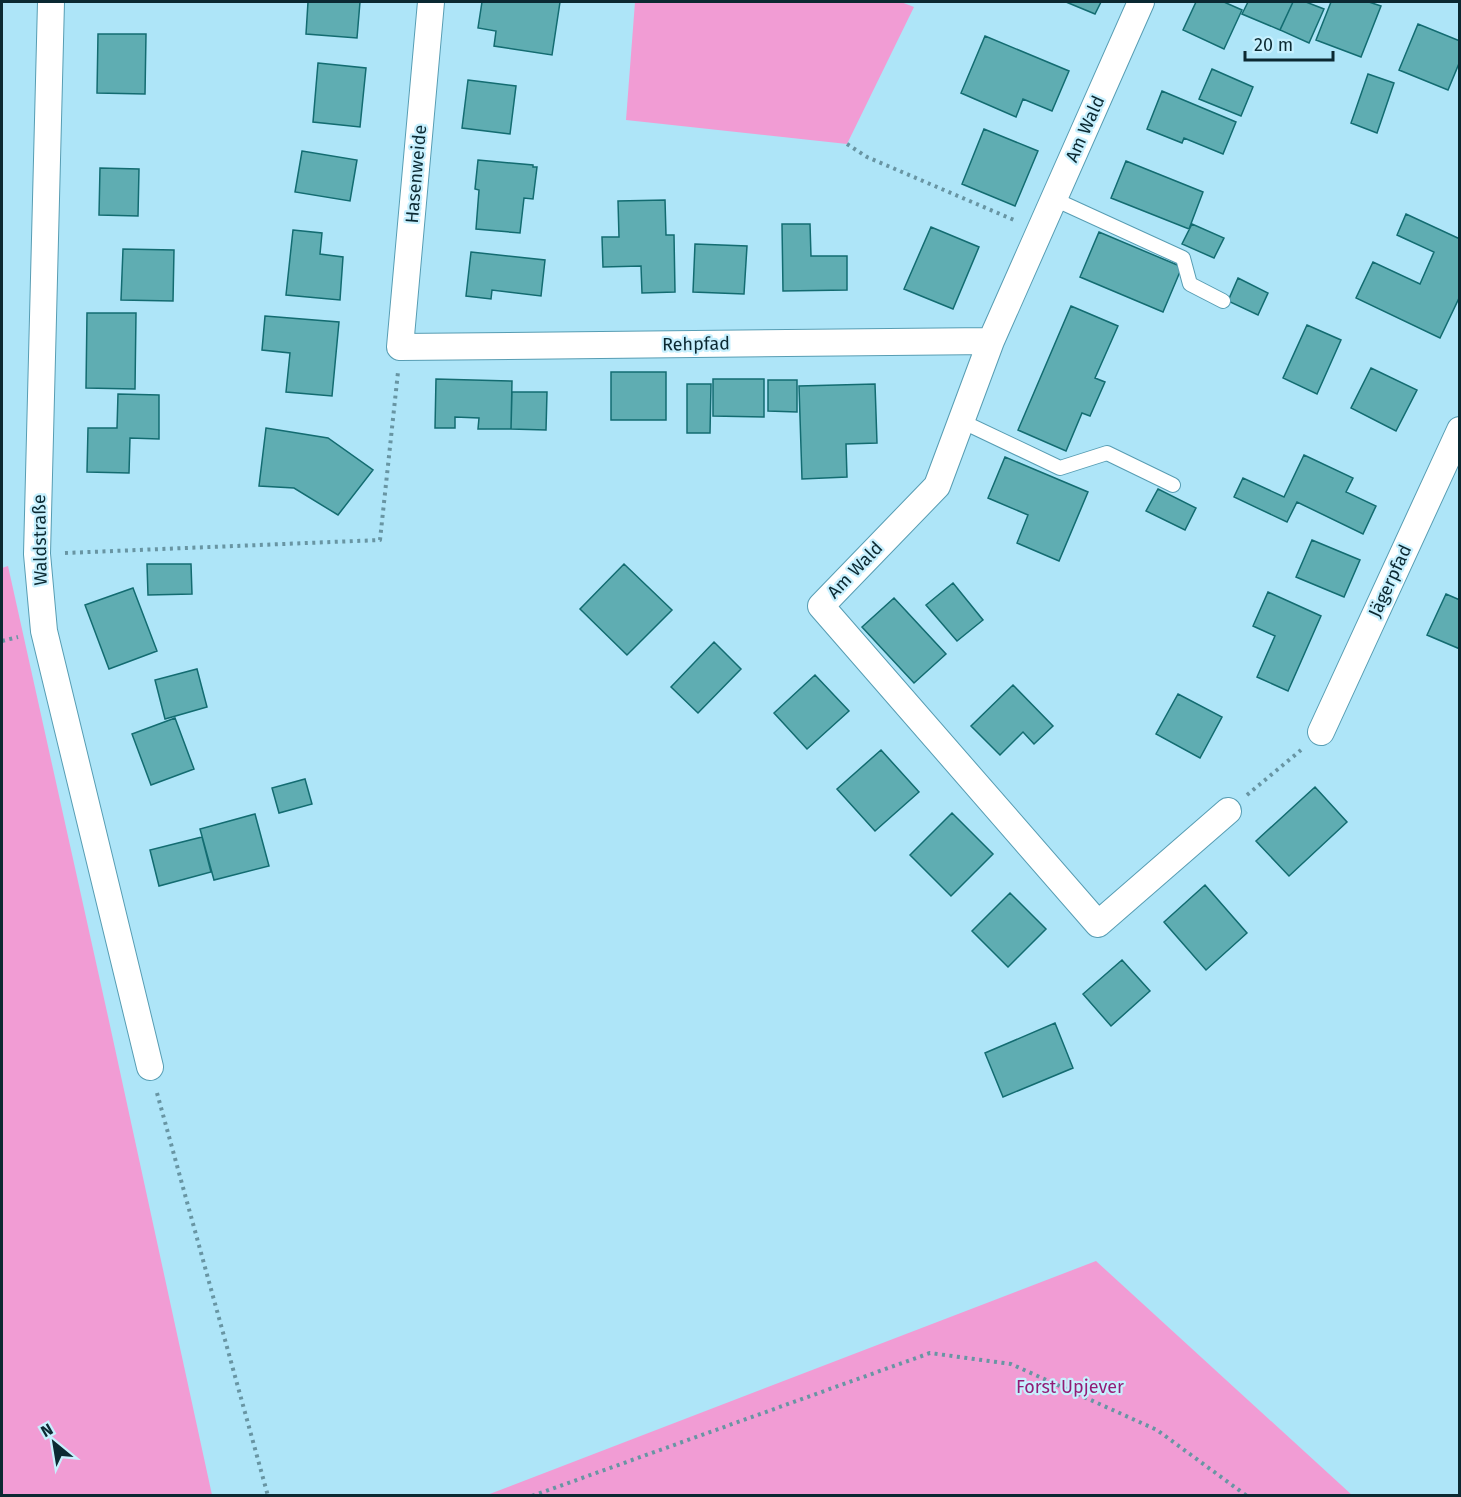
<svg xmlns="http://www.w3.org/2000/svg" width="1461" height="1497" font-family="'Fira Sans',sans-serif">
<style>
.green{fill:#f19cd4}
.building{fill:#5fadb2;stroke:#136c71;stroke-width:1.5}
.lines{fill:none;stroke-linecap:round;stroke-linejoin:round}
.service-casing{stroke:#579db3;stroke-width:16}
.minor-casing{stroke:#579db3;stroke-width:28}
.path{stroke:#6895a3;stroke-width:4;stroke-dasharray:3 4.5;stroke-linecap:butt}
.service{stroke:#fff;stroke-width:14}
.minor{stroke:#fff;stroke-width:26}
.labels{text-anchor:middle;stroke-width:4.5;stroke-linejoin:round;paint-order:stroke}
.street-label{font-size:18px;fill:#0b2932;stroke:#c7f0fe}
.park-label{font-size:18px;fill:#931c75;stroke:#c7f0fe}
</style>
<rect width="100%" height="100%" fill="#aee5f8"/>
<path class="green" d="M635,2H901L914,7L847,144L626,120Z
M8,566L109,1021L212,1495H2V568Z
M1096,1261L1352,1495H487Z"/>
<path class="building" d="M308,2H360L357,38L306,34Z
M482,2H560L552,55L494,46L496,31L478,28Z
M1066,2H1101L1095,14Z
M1196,2H1224L1242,10L1224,49L1183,30Z
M1248,2H1293L1280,30L1242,14Z
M1293,2H1306L1324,9L1309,43L1280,30Z
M1331,2H1369L1381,6L1361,57L1316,40Z
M1418,24L1460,41V61L1448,90L1399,70Z
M98,34H146L145,94L97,93Z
M985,36L1069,71L1052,111L1023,99L1016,117L961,93Z
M318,63L366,68L360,127L313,122Z
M1212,69L1253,87L1241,116L1199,99Z
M1368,74L1394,83L1377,133L1351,123Z
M468,80L516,86L510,134L462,128Z
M1162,91L1236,122L1223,154L1184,138L1182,143L1147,129Z
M984,129L1038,151L1015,206L962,184Z
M302,151L357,160L350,201L295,192Z
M478,160L533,165V167H537L533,199L524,198L520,233L476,229L479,190L475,189Z
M1126,161L1203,192L1189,229L1111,198Z
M100,168L139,169L138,216L99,215Z
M665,200L666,235H674L675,292L642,293L641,266L603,267L602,237H619L618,201Z
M1406,214L1460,239V296L1440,338L1356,298L1373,262L1420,284L1434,252L1397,235Z
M782,224H810L811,256H847V290L783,291Z
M1192,224L1224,238L1214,258L1182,244Z
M931,227L979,247L953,309L904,289Z
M293,230L322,233L320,254L343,257L340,300L286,295Z
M1099,232L1182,267L1163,312L1080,277Z
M695,244L747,246L744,294L693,292Z
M123,249L174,250L173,301L121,300Z
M471,252L545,260L541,296L492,290L491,299L466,296Z
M1238,278L1268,293L1258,315L1228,301Z
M1071,306L1118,326L1095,378L1105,382L1090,416L1082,413L1066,451L1018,430Z
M87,313H136L135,389L86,388Z
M265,316L339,322L332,396L286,392L290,353L262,350Z
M1307,325L1341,340L1317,394L1283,378Z
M1371,368L1417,390L1396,431L1351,408Z
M611,372H666V420H611Z
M436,379L512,381L511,429H478L479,418L455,417V428H435Z
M713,379H764V417L713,416Z
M768,380H797V412L768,411Z
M687,384H711L710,433H687Z
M875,384L877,443L846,444L847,477L802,479L799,386Z
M512,392H547L546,430L511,429Z
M118,394L159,395V439L130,438L129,473L87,472L88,428H117Z
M266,428L328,438L373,470L338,515L294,488L259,486Z
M1304,455L1353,478L1346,492L1376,506L1363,534L1297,502L1287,522L1234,497L1243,478L1284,497Z
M1005,457L1088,492L1059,561L1017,543L1028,515L988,498Z
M1158,489L1196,508L1185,530L1146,511Z
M1312,540L1360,560L1344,597L1296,577Z
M147,564H191L192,594L148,595Z
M624,564L672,610L627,655L580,609Z
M953,583L983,620L957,641L926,605Z
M133,588L157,651L109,669L85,605Z
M1268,592L1321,616L1288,691L1257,677L1275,636L1253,626Z
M1446,594L1460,600V649L1427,635Z
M894,598L946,654L914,683L862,627Z
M714,642L741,669L698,713L671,687Z
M197,669L207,707L165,719L155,680Z
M815,675L849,711L807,749L774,713Z
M1013,685L1053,726L1034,744L1023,732L1000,755L971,726Z
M1178,694L1222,717L1200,758L1156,734Z
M175,718L194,769L151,785L132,734Z
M881,750L919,792L875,831L837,789Z
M305,779L312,804L279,813L272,788Z
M1315,787L1347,822L1289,876L1256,841Z
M952,813L993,854L951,896L910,855Z
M255,814L269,866L214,880L200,829Z
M202,837L211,872L159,886L150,850Z
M1205,885L1247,933L1206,970L1164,922Z
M1010,893L1046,929L1008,967L972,931Z
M1122,960L1150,991L1111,1026L1083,994Z
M1055,1023L1073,1068L1003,1097L985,1053Z"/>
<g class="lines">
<defs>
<path id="service" d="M1054,199L1183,258L1190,284L1223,301
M961,421L1060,468L1107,453L1173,485"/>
<path id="minor" d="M51,2L37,554L44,631L150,1067
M431,2L400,347L991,341
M1141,2L991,341L937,486L821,606L1098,924L1228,811
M1321,732L1460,430"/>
</defs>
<use href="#service" class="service-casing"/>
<use href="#minor" class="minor-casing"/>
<path class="path" d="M847,144L867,157L1014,220
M65,553L380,540L398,372
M2,641L18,637
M1247,795L1301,750
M157,1093L268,1496
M532,1496L930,1353L1011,1364L1157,1430L1247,1496"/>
<use href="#service" class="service"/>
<use href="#minor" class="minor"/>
</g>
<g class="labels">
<g class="street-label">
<text transform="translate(1085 129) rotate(-66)" y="6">Am Wald</text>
<text transform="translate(416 174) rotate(-85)" y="6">Hasenweide</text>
<text transform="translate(696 344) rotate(-1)" y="6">Rehpfad</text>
<text transform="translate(40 540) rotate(-91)" y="6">Waldstraße</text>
<text transform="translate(855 570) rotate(-46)" y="6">Am Wald</text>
<text transform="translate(1390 581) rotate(-65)" y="6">Jägerpfad</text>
</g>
<g class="park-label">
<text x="1070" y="1393">Forst Upjever</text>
</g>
</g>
<rect width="1461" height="1497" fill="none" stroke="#0b2932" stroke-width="6"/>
<g transform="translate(54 1443) rotate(330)" stroke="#c7f0fe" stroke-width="4.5" paint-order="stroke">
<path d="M0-4.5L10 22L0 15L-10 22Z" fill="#0b2932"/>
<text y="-9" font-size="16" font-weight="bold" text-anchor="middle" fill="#0b2932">N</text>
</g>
<path d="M1245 51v9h88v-9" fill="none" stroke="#0b2932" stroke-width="3"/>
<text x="1254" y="51" font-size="18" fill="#0b2932" stroke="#c7f0fe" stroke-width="4.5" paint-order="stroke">20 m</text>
</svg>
